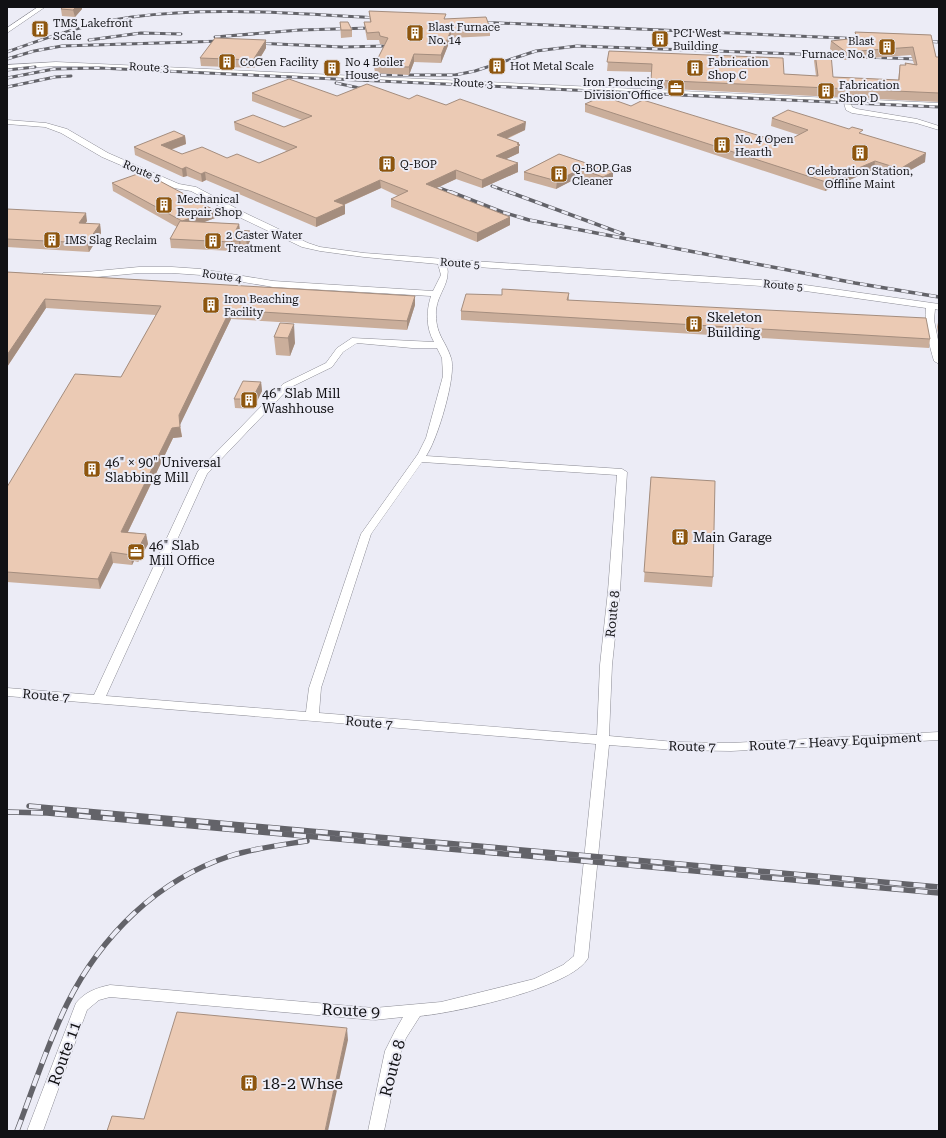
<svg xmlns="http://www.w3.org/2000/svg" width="946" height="1138" font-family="'Roboto Serif',serif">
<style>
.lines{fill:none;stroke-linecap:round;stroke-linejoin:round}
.minor-casing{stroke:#8c8c95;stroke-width:1}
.minor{fill:#fff;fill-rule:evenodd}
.rail-far2-casing{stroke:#636369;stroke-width:3}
.rail-far1-casing{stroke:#636369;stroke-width:3.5}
.rail-casing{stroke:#636369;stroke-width:5.5}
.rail-far2{stroke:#ececf6;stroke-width:2;stroke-dasharray:5.5;stroke-linecap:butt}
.rail-far1{stroke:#ececf6;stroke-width:2.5;stroke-dasharray:7;stroke-linecap:butt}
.rail{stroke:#ececf6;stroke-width:4;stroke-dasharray:12;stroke-linecap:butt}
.wall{fill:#caae9b}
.shaded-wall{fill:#a48d7e}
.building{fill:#ebcab4;stroke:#a48d7e}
.labels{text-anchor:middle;stroke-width:4;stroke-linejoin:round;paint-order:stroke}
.far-poi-label{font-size:11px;fill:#111114;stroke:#ececf6;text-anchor:start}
.far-street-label{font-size:11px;fill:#111114;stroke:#ececf6}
.poi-label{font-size:13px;fill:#111114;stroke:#ececf6;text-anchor:start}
.street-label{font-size:13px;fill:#111114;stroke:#ececf6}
.near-street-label{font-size:16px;fill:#111114;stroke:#ececf6}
.near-poi-label{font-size:16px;fill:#111114;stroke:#ececf6;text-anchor:start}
</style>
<rect width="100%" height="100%" fill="#ececf6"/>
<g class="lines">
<defs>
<path id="minor" d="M38,7H45L7,33V28Z
M56,62L939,103V107L851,103L852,107L857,109L917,119L939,126V130L916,123L852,113L846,110L844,103L103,67L56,66L7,69V65Z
M7,120L46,123L67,129L108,153L179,184L196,187L247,214L308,243L320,247L364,253L458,260L777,281L939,304V310L935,309L934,320L939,345V364L934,361C929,344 924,326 926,308L777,287L447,265C451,284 438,292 436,310C435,335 445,339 451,358C457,375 437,441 426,456L622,469L627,472L620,591L612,665L609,736L675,742L731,743L939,732V740L731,751L675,750L609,745L588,958C572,988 454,1013 420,1016L406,1038L401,1051L384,1131H368L385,1051L395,1031L403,1017L374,1020L110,997L99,1000L87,1010L43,1131H27L76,1003C85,992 96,988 110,985L374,1008L441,1002L534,979L563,965L574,956L596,744L7,696V688L94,695L198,471L283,384L326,363L337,348L352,338L434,342C426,328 426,312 431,296L273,287L201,275L172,273H139L86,278H46L42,275L43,273L86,272L139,267H172L201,269L273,281L433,291L441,275L438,264L364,257L320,251L302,247L241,218L191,191L174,188L102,157L61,133L45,127L7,124ZM357,343L412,348H437L442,358L443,376L426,438L418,454L361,534L309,688L306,712L106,696L207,474L289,388L332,367L343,352ZM422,462L617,475L608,591L600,665L597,735L319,713L321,688L371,534Z"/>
</defs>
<use href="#minor" class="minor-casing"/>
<use href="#minor" class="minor"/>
<defs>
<path id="rail-far2" d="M477,22L865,39
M215,37L300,30L371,28
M89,40L141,33L181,34
M921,41L939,42
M255,43L343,47L385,46
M7,52C48,37 89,23 132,17C214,6 298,14 380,18
M865,57L939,60
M7,59L34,51L62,46L223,41
M7,70L35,67
M359,75H455L475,71L536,51L577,46L851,56
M7,78L54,69L99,68L939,107
M336,83L369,90
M7,87L55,77L71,76
M492,186L511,193
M437,187L453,193"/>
<path id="rail-far1" d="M451,192L502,212L529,220L855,283L939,297
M509,192L623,234"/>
<path id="rail" d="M29,806L939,887
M7,812L47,813L939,893
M17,1131C33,1089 47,1045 67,1004C101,936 157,880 230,856C255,848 281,845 307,841"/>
</defs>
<use href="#rail-far2" class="rail-far2-casing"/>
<use href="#rail-far1" class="rail-far1-casing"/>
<use href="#rail" class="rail-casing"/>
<use href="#rail-far2" class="rail-far2"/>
<use href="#rail-far1" class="rail-far1"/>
<use href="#rail" class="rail"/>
</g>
<path class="wall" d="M63,7H82V9L75,17L62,16L61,9Z
M369,11L446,19L490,28V36L451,38L441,63L414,62L409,75L375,73L374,66L385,45L380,44L379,40H367L365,29L364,22H370Z
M340,22L352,30V37L341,38Z
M855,32L931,35L936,57H939V102L651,88L652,72L607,71L609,51L784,74L816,76L814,61L815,53L833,77L898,80L900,65H905V63L914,64L911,55L845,60L830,49L831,41L855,38Z
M266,40V48L254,68L201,66L200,58Z
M252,93L409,99L446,105L525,130L507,139L519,143V153L506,159L518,172L482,188L456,179L436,188L510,217V225L477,242L391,207V199L398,196L381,188L344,205L345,214L316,227L206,180L202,182L187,176L183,177L135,155L134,147L185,136L186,144L171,150L182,154L227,158L259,163L287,151L235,130L234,122L284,127L302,120L252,101Z
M585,104L631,106L783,143L799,135L771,126L772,118L862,134L925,162L898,177L874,169L825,191L585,112Z
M559,154L613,172V180L603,185L579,177L556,189L524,180V172Z
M112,183L215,218L204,222L239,224L240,230L250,231L251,239L247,247H241L239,250H233L232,251L171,248L170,239L177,227L113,191Z
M7,209L87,221L85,224H100L101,233L89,252L7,247Z
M7,272L415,296V305L407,330L231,319L180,424L182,437L173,438L128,532L146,534L148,544L138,562L134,561L132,565L113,563L100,589L7,582V487L121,377L156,315L46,308L7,367Z
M569,293V300L930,339L929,348L461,320V311L502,295Z
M939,318V340L937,327Z
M280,323L295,343L290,356L276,355L274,337Z
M261,382L262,391L253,409L235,408L234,399Z
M651,477L713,577L712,587L644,582Z"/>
<path class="shaded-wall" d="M76,7H82V9L75,17L73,10Z
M451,30V38L441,63V55Z
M266,40V48L254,68L253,60Z
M414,54V62L409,75V67Z
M526,122L525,130L496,143L497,135Z
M185,136L186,144L161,153V145Z
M519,143V153L496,164V156Z
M926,153L925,162L898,177L900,169Z
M875,161L874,169L825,191L826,182Z
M518,163V172L482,188V180Z
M186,167L187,176L183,177L182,169Z
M580,169L579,177L556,189L557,181Z
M456,170V179L426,193V184Z
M205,172L206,180L202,182L201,174Z
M613,172V180L603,185V177Z
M380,180L381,188L334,209V201Z
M345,205V214L316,227V218Z
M214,210L215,218L183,230L182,221Z
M86,213L87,221L80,232L79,223Z
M510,217V225L477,242V233Z
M100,224L101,233L89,252L87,243Z
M239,224L240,233L236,230Z
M250,231L251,239L247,247L246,238Z
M240,238L241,247L239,250V241Z
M232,241L233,250L232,251L231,242Z
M415,296V305L407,330V321Z
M45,299L46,308L7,367V355Z
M230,310L231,319L180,425L179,415Z
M294,324L295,343L290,356L288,338Z
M261,382L262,391L253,409L252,399Z
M180,427L182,437L173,438L123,542L121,532L172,428Z
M146,534L148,544L138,562L137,551Z
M133,551L134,561L132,565L131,555Z
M111,552L113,563L100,589L98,579Z
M347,1028L348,1040L328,1131H325Z"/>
<path class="building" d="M63,7H76L73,10L61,9Z
M369,11L446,14L444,19L486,17L490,28L451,30L441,55L414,54L409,67L374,66L388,38L380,36L379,32L367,33L364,22H371Z
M340,22H348L352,30H341Z
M855,32L931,35L936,57H939V93L651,80L652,64L607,62L609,51L783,58L784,74L818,76L815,53L831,54L833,77L899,80L900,65H906L905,63L917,65L913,47L846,52L831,41L857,38Z
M215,38L266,40L253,60L200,58Z
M289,79L337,96L367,84L409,99L417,95L446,105L460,99L526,122L497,135L519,143L517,144L520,145L496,156L518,163L482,180L456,170L426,184L510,217L477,233L391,199L408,191L380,180L334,201L345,205L316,218L205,172L201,174L186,167L182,169L134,147L174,131L185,136L161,145L182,154L202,147L227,158L237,154L259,163L297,147L234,122L253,115L284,127L312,116L252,93Z
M603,96L631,106L643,100L783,143L808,130L772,118L788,110L849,129L852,127L863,130L859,133L926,153L900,169L875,161L826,182L585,104Z
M559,154L613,172L603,177L580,169L557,181L524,172Z
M143,172L214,210L182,221L112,183Z
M7,209L86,213L79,223L100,224L87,243L7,239Z
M180,221L239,224L236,230L250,231L246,238H240L239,241H232L231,242L170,239Z
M7,272L415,296L407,321L230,310L179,415L180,427L172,428L121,532L146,534L137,551H133L131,555L111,552L98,579L7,572V487L75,374L121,377L161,306L45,299L7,355Z
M502,289L569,293L567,300L926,318L930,339L461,311L466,294L502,295Z
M280,323L294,324L288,338L274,337Z
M243,381L261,382L252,399H234Z
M651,477L715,481L713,577L644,572Z
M177,1012L347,1028L325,1131H107L112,1116L144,1119Z"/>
<defs>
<symbol id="building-square" viewBox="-11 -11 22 22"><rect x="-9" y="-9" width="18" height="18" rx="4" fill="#8e560e" stroke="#ececf6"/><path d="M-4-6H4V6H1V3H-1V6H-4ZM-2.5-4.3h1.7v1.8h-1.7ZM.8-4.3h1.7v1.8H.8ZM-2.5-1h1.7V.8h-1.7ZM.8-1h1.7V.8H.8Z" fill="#fff"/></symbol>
<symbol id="office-square" viewBox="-11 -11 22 22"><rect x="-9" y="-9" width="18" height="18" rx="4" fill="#8e560e" stroke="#ececf6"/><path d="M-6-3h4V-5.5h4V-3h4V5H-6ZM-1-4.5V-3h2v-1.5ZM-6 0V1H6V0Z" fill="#fff"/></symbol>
</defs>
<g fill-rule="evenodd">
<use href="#building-square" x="30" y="19" width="20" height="20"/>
<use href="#building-square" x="405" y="23" width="20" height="20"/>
<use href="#building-square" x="650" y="29" width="20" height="20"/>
<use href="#building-square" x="877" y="37" width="20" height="20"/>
<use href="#building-square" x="217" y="52" width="20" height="20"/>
<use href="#building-square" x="487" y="56" width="20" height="20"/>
<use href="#building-square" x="322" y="58" width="20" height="20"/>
<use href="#building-square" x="685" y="58" width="20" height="20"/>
<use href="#office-square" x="666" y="78" width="20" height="20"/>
<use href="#building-square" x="816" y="81" width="20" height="20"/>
<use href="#building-square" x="712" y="135" width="20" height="20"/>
<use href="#building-square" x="850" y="143" width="20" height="20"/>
<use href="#building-square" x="377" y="154" width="20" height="20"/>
<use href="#building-square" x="549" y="164" width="20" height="20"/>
<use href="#building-square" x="154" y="195" width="20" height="20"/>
<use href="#building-square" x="42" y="230" width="20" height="20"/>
<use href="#building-square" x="203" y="231" width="20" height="20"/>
<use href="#building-square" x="201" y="295" width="20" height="20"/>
<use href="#building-square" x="684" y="314" width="20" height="20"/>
<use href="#building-square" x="239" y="390" width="20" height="20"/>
<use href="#building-square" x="82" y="459" width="20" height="20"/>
<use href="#building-square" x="670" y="527" width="20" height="20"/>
<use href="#office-square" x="126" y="542" width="20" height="20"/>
<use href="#building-square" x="239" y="1073" width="20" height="20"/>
</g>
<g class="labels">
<g class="far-poi-label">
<text x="53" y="27">TMS Lakefront<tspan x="53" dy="13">Scale</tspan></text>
<text x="428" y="31">Blast Furnace<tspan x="428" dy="13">No. 14</tspan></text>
<text x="673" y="37">PCI West<tspan x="673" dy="13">Building</tspan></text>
<text x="874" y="45" text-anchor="end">Blast<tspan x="874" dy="13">Furnace No. 8</tspan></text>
<text x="240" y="66">CoGen Facility</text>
<text x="345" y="66">No 4 Boiler<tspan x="345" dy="13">House</tspan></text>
<text x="708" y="66">Fabrication<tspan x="708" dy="13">Shop C</tspan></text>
<text x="510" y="70">Hot Metal Scale</text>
<text x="663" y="86" text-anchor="end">Iron Producing<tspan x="663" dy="13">Division Office</tspan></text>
<text x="839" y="89">Fabrication<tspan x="839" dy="13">Shop D</tspan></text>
<text x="735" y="143">No. 4 Open<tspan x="735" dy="13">Hearth</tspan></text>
<text x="400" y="168">Q-BOP</text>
<text x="572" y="172">Q-BOP Gas<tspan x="572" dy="13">Cleaner</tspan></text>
<text x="860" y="175" text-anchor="middle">Celebration Station,<tspan x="860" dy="13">Offline Maint</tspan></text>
<text x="177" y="203">Mechanical<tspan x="177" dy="13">Repair Shop</tspan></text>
<text x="226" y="239">2 Caster Water<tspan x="226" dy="13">Treatment</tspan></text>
<text x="65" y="244">IMS Slag Reclaim</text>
<text x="224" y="303">Iron Beaching<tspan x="224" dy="13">Facility</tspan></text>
</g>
<g class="far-street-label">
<text transform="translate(149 67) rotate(3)" y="4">Route 3</text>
<text transform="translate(473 83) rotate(3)" y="4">Route 3</text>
<text transform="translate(142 171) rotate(23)" y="4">Route 5</text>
<text transform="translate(460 263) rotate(4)" y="4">Route 5</text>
<text transform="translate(222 276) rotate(9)" y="4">Route 4</text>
<text transform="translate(783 285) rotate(5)" y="4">Route 5</text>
</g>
<g class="poi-label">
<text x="707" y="322">Skeleton<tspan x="707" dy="15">Building</tspan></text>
<text x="262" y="398">46" Slab Mill<tspan x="262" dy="15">Washhouse</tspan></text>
<text x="105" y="467">46" × 90" Universal<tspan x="105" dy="15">Slabbing Mill</tspan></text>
<text x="693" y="542">Main Garage</text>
<text x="149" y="550">46" Slab<tspan x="149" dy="15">Mill Office</tspan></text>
</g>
<g class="street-label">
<text transform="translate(612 614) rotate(-84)" y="5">Route 8</text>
<text transform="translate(46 695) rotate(5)" y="5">Route 7</text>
<text transform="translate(369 722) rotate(5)" y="5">Route 7</text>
<text transform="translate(835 741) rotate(-3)" y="5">Route 7 - Heavy Equipment</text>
<text transform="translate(692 746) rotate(2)" y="5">Route 7</text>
</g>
<g class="near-street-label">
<text transform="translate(351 1010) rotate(3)" y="6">Route 9</text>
<text transform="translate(64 1053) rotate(-70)" y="6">Route 11</text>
<text transform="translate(392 1068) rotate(-75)" y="6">Route 8</text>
</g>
<g class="near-poi-label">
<text x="262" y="1089">18-2 Whse</text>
</g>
</g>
<rect width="946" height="1138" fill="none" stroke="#111114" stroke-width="16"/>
</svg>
